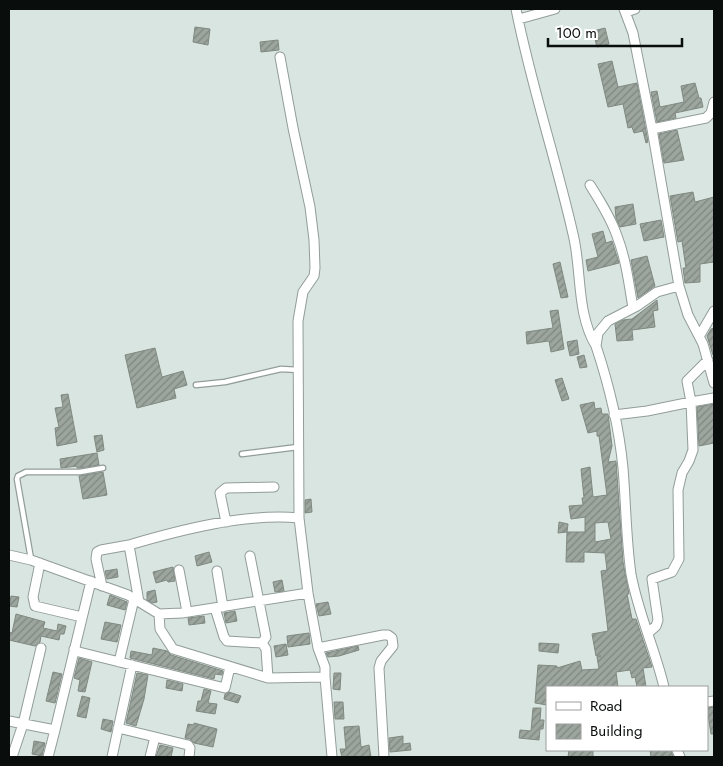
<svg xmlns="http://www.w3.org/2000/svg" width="723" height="766" font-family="Jost,sans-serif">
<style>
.building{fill:url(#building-hatch);stroke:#808981;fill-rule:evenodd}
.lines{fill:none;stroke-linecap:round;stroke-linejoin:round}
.service-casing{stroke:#929d99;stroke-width:7}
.minor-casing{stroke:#929d99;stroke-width:11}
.service{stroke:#fff;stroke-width:4.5}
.minor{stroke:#fff;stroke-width:9}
</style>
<defs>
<pattern id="building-hatch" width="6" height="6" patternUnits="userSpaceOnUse" patternTransform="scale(1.25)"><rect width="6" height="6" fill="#9da69e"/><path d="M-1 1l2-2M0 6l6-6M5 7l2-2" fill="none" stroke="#7e867f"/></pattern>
</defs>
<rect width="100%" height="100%" fill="#d9e5e0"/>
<path class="building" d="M195,27L210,29L208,45L193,42Z
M605,28L609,44L597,47L593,31Z
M278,40L279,50L261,52L260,42Z
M612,61L618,87L637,83L648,142L646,143L643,131L634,133L632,127L628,128L623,104L608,107L598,64Z
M695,83L699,98H701L703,107L675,113L676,118L657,122L651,92L657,91L660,107L684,102L681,86Z
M677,130L684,160L664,163L659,134Z
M693,192L695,202L714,197V262L700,264V282L685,283L683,268H686L682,241L678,242L670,196Z
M633,204L636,224L620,227L616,218L615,207Z
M661,220L664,237L644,241L640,224Z
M603,231L606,243L612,241L619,263L588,271L586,260L598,257L592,234Z
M647,256L655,286L638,298L631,260Z
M560,262L568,297L561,298L553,264Z
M657,300L658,310L653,311L655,327L632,330L633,340L617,341L615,324L623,320L632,319Z
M558,310L564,349L551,352L549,341L527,344L526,332L553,328L550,311Z
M714,328V355H713L707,336L711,329Z
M577,340L579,354L570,356L567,342Z
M155,348L162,377L183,371L187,385L174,389L176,398L137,408L125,355Z
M584,355L587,367L580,368L577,357Z
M562,378L569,399L562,401L555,380Z
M68,394L77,442L57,446L55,428L59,427L55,408L63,407L61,395Z
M594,402L595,409L601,408L602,414H608L612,446L608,462L616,461L623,562L629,594H627L632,619H636L652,667L643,668L646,687H637L635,677L632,678L630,670L616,672L618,687H547V705L535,703L538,665L557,666V668L580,661L582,670L599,669L597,657L601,656H596L592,634L608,631L601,571L607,570L605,553L584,552V562H566L567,532H585V517L571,519L569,506L583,505L582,498H584L581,469L590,467L593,497L607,495L599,436H597V431L588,433L580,405ZM608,522L611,539L595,542V523Z
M714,404V443L699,446L697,407Z
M102,435L104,450L97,452L94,436Z
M97,453L99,465L80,468H77V466L61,468L60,459Z
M103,472L107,495L83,499L79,476Z
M311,499L312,512L305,513V500Z
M559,522L568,524L567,532L558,533Z
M209,552L212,562L197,566L195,556Z
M173,567L175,581L168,582L167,580L156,583L153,572Z
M117,569L118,577L107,579L105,571Z
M282,580L284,591L275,592L273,582Z
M155,590L157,602L152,603L147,600V592Z
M110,595L127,602L125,610L107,605Z
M11,596L19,597L17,607L9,606Z
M328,602L331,614L319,616L316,604Z
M235,611L237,621L226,623L224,613Z
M16,614L45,622L43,628L57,631L58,624L66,626L64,634H60L59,640L41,636L40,642L35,646L9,640V632L12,633Z
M204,616L205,623L189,625L188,618Z
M105,622L121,625L117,642L101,639Z
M309,633L310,644L288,647L287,636Z
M539,643L559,644L558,653L539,651Z
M286,644L288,655L276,657L274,646Z
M358,646L359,650L339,656L328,657L326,653Z
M153,648L167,651L171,655L223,671L222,675L215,674L214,679L130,658L131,651L152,655Z
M79,658L92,662L85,692L78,691L80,680L74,678Z
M53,672L62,674L55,703L46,701Z
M137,673L148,675L144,699L136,726L126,723Z
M334,673H341L340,690L333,689Z
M167,680L183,684L182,691L166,688Z
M204,689L211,691L208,703L217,704L215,714L196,711L198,701H201Z
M229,692L241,696L238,703L224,699L225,694Z
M82,696L90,698L86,718L77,716Z
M334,702H343L344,719H335Z
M714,707V734H711L707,708Z
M533,708H541L540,720H544L543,729H540L539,740L519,738L520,730L531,731Z
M103,719L113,721L111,732L101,729Z
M194,723L217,729L213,747L194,743L190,739L185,738L188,724L194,725Z
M359,726L361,747L369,745L371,757H342L340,749H346L344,727Z
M403,736V744L410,743L411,750L390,752L389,738Z
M34,741L45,743L42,756L32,754Z
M160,745L173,748L171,757H156Z
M569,750H593V757H568Z
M650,750H671L673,757H651Z"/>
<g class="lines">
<defs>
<path id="service" d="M196,385L225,382L281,369L299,370
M242,454L298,447
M31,559L17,479L18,476L26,472H80L103,468"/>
<path id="minor" d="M516,9C531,85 556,159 573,234C582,270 576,313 596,346
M624,9L633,33L652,129L679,286L688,315L703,344L714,383
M626,12L635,9
M519,19L555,9
M280,57L293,128L310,207L314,240L315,268L314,276L303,292L298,321L299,518L308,593L318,648L325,667V677L332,757
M652,129L706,118L711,113L714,102
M590,185C600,201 611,218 617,236C626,259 629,284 633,308
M700,335L714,311
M614,415L647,411L691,402L687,381L708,360
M226,522L220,493L226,488L274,487
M9,555L31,560L128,595L159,614L182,613L308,593
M250,556L266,637L262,643
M40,563L33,597L35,606L82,617
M179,570L187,612
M217,571L223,607
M102,586L96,559L97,552L101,550L129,545
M139,602L129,545C180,530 245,513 299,518
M215,608L224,637L227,641L262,643L266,649L268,678
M159,614L160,629L173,649L268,678L325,677
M648,633L656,626L658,620L652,579L672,572L679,559L678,490L682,473L689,461L693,450L691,402L714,398
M318,648L383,635H388L392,638L393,646L381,661L379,668L384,757
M74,649L79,652L225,688L230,667
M119,662L134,599
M664,687C655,649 638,613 631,574C626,539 626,504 623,468C619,427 609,385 596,346L598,333L608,321L637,306L657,292L679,286
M707,702L714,701
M9,721L55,730L48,757
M118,728L188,745L190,748L189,757
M55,730L91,581
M677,750L680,757
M12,757L23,724L41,648
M112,757L132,665
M150,757L155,737"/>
</defs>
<use href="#service" class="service-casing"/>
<use href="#minor" class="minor-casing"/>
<use href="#service" class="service"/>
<use href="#minor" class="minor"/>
</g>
<rect width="723" height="766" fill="none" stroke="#090d0c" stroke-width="20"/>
<rect x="546" y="686" width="162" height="65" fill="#ffffff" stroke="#9d9e9e"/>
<rect x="556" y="702" width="25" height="8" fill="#ffffff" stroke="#9d9e9e"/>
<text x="590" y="711" font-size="15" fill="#090d0c">Road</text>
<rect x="556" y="724" width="25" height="15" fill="url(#building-hatch)" stroke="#9d9e9e"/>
<text x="590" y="736" font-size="15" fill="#090d0c">Building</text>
<path d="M548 38v8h134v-8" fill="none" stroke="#090d0c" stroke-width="2.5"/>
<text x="556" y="38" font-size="15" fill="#090d0c" stroke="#ffffff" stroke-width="4" paint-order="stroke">100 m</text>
</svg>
